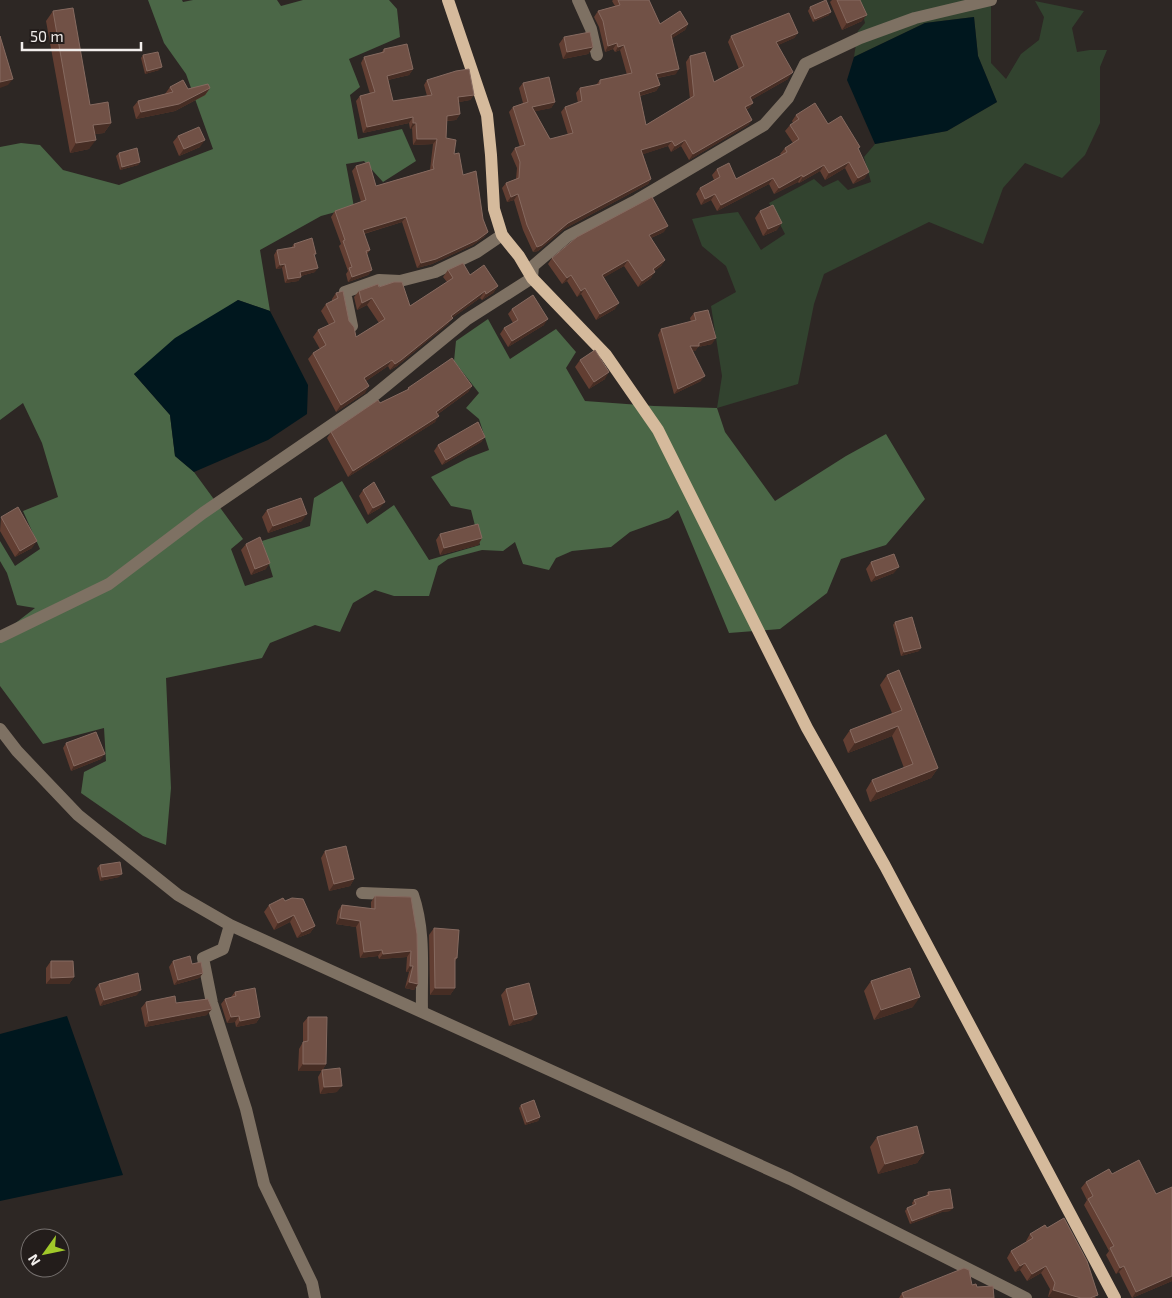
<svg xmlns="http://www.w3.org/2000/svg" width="1172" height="1298" font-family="'Exo 2',sans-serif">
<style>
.green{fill:#32432f}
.forest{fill:#4b6747}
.water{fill:#00171e}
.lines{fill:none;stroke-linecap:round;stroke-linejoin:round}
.minor{stroke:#7e7163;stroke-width:12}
.major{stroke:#d5ba9c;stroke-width:12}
.wall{fill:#623e32}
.shaded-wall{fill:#462d24}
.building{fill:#715146;stroke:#866a60}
</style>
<rect width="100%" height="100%" fill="#2d2724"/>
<path class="green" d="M859,0H991V63L1006,79L1021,54L1039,40L1044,17L1035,1L1084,11L1072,28L1077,52L1090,50H1107L1100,67V123L1085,155L1062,178L1025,163L1003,188L983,244L929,222L824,274L814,304L798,384L717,408L722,376L711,306L736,292L726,266L702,246L692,219L713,215L738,212L761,250L785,234L769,203L814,179L823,187L838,180L848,190L871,182L864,157L875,144L947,131L997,102L978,56L974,17L925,23L854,57L858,31L865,23Z"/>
<path class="forest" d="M148,0H182L183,2L193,0H277L281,6L303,0H389L397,9L400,37L349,59L360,87L350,95L358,139L402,129L416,161L383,182L364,161L346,164L354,207L321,216L260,250L270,311L238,300L134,374L170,415L175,456L194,472L243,539L231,549L245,586L273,577L262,541L310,526L314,498L342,481L367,524L394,505L429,560L480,545L471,510L451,506L431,477L468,458L489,450L479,419L466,408L479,393L454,361L456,341L488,319L510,359L556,329L576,352L566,368L585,401L654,406L717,408L725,432L775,501L846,456L886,434L925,499L886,545L841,559L827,593L780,629L729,633L678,510L669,518L630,532L611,547L572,551L556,558L549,570L523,564L515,542L503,551L482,550L448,559L438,566L429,596H394L375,590L353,603L340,632L315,625L270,643L262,658L166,678L171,788L166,845L143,836L81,793L84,772L106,761L104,728L43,744L0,686V635L35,608L17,605L7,573L0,561V541L15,566L40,549L23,511L58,497L42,443L23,403L0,420V147L21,143L40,145L63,170L119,185L213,149L186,74L164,43Z"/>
<path class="water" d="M974,17L978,56L997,102L947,131L875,144L847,80L854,57L925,23Z
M238,300L270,311L308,385L307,414L268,440L194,472L175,456L170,415L134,374L175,338Z
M67,1016L123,1175L0,1201V1034Z"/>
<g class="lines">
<path class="minor" d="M578,0L591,29L597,55
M352,326L345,292L379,280L400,281L435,272L477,252L502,235
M0,637L109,584L203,513L371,398L466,320L532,278L533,266L568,236L637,200L764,125L788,98L805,64L860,38L915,18L991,0
M0,729L17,751L78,815L178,895L230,925L790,1179L1026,1298
M362,893L413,895C426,933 421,973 422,1012
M230,925L223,949L203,958L212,1003L246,1109L264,1184L312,1283L315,1298"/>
<path class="major" d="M448,0L487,115L491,155L494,209L502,235L519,256L532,278L606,355L658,430L807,728L885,866L1115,1298"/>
</g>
<path class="wall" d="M613,0H649L660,24H688L685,30L672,38L676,74L658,78L660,85L656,91L640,96L646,125L690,99L686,62L690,56L714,82L739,69L728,42L731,36L798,33L794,38L778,45L788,79L751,100L753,103L749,108L746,110L752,120L748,125L689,160L681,146L671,152L668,146L643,154L651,179L648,184L564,229L538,251L533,252L523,230L514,200L507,202L502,188L506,183L516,179L517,168L511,154L515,148L520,147L509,112L513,107L523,103L519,88L523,83L555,102L551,108L535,111L550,139L568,135L561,112L565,107L578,103L576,93L580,88L596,85L600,80L627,75L620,50L615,52L613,49L605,52L599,27L594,17L598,11L615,6L612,1Z
M832,0H860L862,21L842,30L830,2Z
M810,7L829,15L813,22L808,11Z
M53,11L90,105L111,123L104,133L95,134L89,149L70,153L46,21Z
M564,37L593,47L588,54L563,59L559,44Z
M384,49L413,69L409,75L388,80L393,101L427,96L424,85L427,80L474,95L470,100L459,102L460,114L456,120L447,121L446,138L463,175L488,232L484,237L473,245L432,264L417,268L402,222L364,234L370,250L367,254L372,270L368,275L348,282L346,274L348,271L339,246L341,244L331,217L335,211L361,202L352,171L356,166L376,186L430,170L433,144L413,145L412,128L410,129L409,123L363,133L356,101L360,96L370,94L361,63L364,57L381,53Z
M143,55L159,70L145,74L141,58Z
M170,87L188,89L210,88L205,95L175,111L136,119L133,107L138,101L165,94Z
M796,115L828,124L858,149L865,178L853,184L845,168L825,180L820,171L799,183L798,182L774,194L769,184L717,211L711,200L701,205L696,194L700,188L714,180L712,175L717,169L736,179L781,155L780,154L785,148L793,143L785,131L790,125L793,123L792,121Z
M178,136L200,147L179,156L173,142Z
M119,153L140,162L138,165L120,170L116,156Z
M760,211L777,230L763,236L755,218Z
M664,232L651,238L665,260L661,266L654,271L651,278L638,287L624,266L604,277L615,309L596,320L581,294L577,297L567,281L562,284L548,264L552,258Z
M294,244L315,256V272L301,276V277L298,281L285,283L282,268L276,269L274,255L277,250L291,248Z
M448,270L470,275L498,286L493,293L482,300L480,298L452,318L448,324L397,366L390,370L388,366L366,381L365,393L336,412L308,359L313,353L320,349L313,337L318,330L329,325L321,311L326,304L332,301V299L336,293L356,337L379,323L367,305L357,310L354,297L359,291L379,287L410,306L447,282L443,277Z
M512,309L544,325L508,347L500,334L504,328L513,323L508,314Z
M694,313L712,344L698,347L695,351H693L701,381L674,394L658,335L661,329L691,322L690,318Z
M580,360L605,379L589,389L575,367Z
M472,386L468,392L438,414L435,422L348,477L327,438L331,432L380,403L407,390L408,388Z
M485,437L481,442L442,465L434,451L438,445Z
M363,490L380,508L368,515L359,496Z
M267,510L302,521L268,533L262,517Z
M1,517L32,548L15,557L0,531Z
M440,534L482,538L478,545L440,555L436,540Z
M246,544L266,569L251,575L241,550Z
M871,562L894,573L871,582L866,569Z
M895,622L919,651L901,656L893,625Z
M887,675L938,768L931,778L870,802L866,790L872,780L904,768L892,736L848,753L843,740L850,730L892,713L880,685Z
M66,743L101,759L71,771L63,748Z
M325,851L354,879L350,886L329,891L321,858Z
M100,865L119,877L100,881L97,868Z
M375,896L411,897L418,984L414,990L405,988L409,972H406L407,957L379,959L378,956L360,958L356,927L336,924L338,911L342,905L371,909V902Z
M285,901L315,926L310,933L297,938L290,922L274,930L264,912L269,905Z
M434,928L457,958L455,961V988L450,995H430L429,935Z
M51,961L74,977L69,984H46V968Z
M173,961L192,964L203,973L199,978L174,985L169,967Z
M871,981L913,1007L874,1020L864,991Z
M99,984L137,995L100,1006L95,989Z
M506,989L532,1020L509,1026L501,995Z
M235,992L260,1017L256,1023L236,1027L235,1022L227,1023L221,1004L225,999L231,997Z
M146,1002L176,1003L207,1015L145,1027L141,1008Z
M308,1017L326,1064L322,1071H298L299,1049L303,1042V1023Z
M322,1070L337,1092L320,1094L318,1077Z
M521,1105L540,1117L538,1121L525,1125L519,1108Z
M877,1137L924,1153L917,1163L878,1174L870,1147Z
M1086,1182L1172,1281L1132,1298L1119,1272L1116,1274L1106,1255L1109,1251L1084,1205L1087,1200L1081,1188Z
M928,1192L950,1211L942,1212L910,1224L905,1211L907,1208L913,1206L912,1203L914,1200L926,1196Z
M1030,1234L1096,1298L1048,1297L1050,1289L1041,1273L1027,1281L1020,1270L1015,1272L1007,1258L1011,1251L1027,1242L1026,1241Z
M972,1285L994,1298H899L902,1293Z"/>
<path class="shaded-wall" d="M831,12L829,15L813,22L815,19Z
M867,15L862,21L842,30L847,23Z
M688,24L685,30L668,41L671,35Z
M798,33L794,38L772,48L776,42Z
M617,43L613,49L605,52L608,46Z
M624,45L620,50L615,52L618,47Z
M593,47L588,54L563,59L567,52Z
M162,67L159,70L145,74L147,71Z
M413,69L409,75L383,81L387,76Z
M679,69L676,74L652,79L656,74Z
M792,73L788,79L746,103L750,97Z
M13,79L8,85L0,88V82Z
M660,85L656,91L635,97L639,92Z
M210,88L205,95L175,111L136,119L141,112Z
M474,95L470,100L454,103L458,97Z
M555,102L551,108L528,113L532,107Z
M753,103L749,108L741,112L745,107Z
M460,114L456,120L443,121L447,116Z
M413,117L409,123L363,133L367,127Z
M752,120L748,125L689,160L693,154Z
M111,123L104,133L87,135L93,125Z
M413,123H416L412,128L410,129Z
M417,139H437L433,144L413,145Z
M96,140L89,149L70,153L76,143Z
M205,140L200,147L179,156L184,149Z
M685,140L681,146L671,152L675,146Z
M672,141L668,146L638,156L641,150Z
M140,162L138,165L120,170L122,167Z
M849,162L845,168L825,180L829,173Z
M824,165L820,171L799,183L803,177Z
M869,172L865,178L853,184L858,178Z
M802,175L798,182L774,194L779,188Z
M773,178L769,184L717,211L721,205Z
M651,179L648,184L564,229L538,251L533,252L537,247L568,223Z
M518,194L514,200L507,202L511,197Z
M715,194L711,200L701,205L705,199Z
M406,217L402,222L359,235L363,230Z
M782,223L777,230L763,236L768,229Z
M668,226L664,232L644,241L649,235Z
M488,232L484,237L473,245L432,264L417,268L421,263Z
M628,260L624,266L598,281L602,275Z
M665,260L661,266L648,275L653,269Z
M285,264L282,268L276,269L280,265Z
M318,268L315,272L297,277L300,272Z
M372,270L368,275L348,282L352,277Z
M655,272L651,278L638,287L642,281Z
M571,275L567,281L562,284L567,278Z
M301,277L298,281L285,283L288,279Z
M498,286L493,293L482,300L486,294Z
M585,288L581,294L577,297L581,291Z
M485,291L480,298L452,318L448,324L397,366L390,370L395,364L451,316Z
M372,298L367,305L357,310L362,303Z
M619,303L615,309L596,320L600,314Z
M548,319L544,325L508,347L512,341Z
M716,338L712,344L698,347L695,351L686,352L690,346Z
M392,360L388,366L360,385L364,378Z
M609,372L605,379L589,389L594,382Z
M705,376L701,381L674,394L678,389Z
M369,386L365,393L336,412L341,405Z
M472,386L468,392L432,418L436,412Z
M439,416L435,422L348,477L353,471Z
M485,437L481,442L442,465L446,460Z
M385,502L380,508L368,515L373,508Z
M307,514L302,521L268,533L273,526Z
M482,538L478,545L440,555L444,548Z
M37,541L32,548L15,557L20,551Z
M270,563L266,569L251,575L255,569Z
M899,567L894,573L871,582L876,576Z
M921,648L919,651L901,656L904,652Z
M898,726L892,736L848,753L855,743Z
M105,754L101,759L71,771L74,766Z
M938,768L931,778L870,802L877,792Z
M122,874L119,877L100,881L102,877Z
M354,879L350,886L329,891L334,884Z
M294,915L290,922L274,930L278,923Z
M340,918L360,921L356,927L336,924Z
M315,926L310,933L297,938L302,932Z
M382,950L378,956L360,958L364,952Z
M411,951L407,957L379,959L383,954Z
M410,966H413L409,972H406Z
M203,973L199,978L174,985L178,980Z
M74,977L69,984H46L51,978Z
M409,982L418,984L414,990L405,988Z
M435,988H455L450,995H430Z
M141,990L137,995L100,1006L104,1000Z
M920,997L913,1007L874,1020L881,1010Z
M212,1009L207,1015L145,1027L149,1021Z
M537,1014L532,1020L509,1026L514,1020Z
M239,1016L235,1022L227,1023L231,1017Z
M260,1017L256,1023L236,1027L240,1021Z
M303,1064H326L322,1071H298Z
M342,1086L337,1092L320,1094L324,1087Z
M540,1117L538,1121L525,1125L527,1122Z
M924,1153L917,1163L878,1174L885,1164Z
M953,1208L950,1211L942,1212L910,1224L912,1221L944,1209Z
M1025,1263L1020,1270L1015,1272L1020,1266Z
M1046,1266L1041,1273L1027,1281L1032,1274Z
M1124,1266L1119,1272L1116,1274L1120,1268Z
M1172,1276V1281L1132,1298L1136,1292Z
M1053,1290L1081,1298H1053L1048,1297Z"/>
<path class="building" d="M618,0H649L660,24L680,11L688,24L671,35L679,69L656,74L660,85L639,92L646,125L694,96L690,56L705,52L714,82L744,66L731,36L789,13L798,33L776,42L793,72L792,73L750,97L753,103L745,107L752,120L693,154L685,140L675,146L672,141L641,150L651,179L568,223L542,245L537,247L527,225L518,194L511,197L506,183L519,178L520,162L515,148L525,145L513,107L528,102L523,83L549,77L555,102L532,107L550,139L573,133L565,107L582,101L580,88L600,84V80L632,73L624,45L618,47L617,43L608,46L603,21L598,11L620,5Z
M826,0L831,12L815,19L810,7Z
M837,0H860L867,15L847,23Z
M73,8L90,105L108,102L111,123L93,125L96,140L76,143L53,11Z
M590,32L593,47L567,52L564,37Z
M0,36L13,79L0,82Z
M407,44L413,69L387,76L393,101L432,95L427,80L456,71L469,69L474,95L458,97L460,114L447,116L446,138L456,140L454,154L459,153L463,175L476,171L483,219L488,232L477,240L436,259L421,263L406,217L363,230L370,250L366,251L372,270L352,277L349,268L352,267L343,241L345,240L335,211L366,200L356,166L369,162L376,186L434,169L433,165L437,139H417L416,123H413V117L367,127L360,96L375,92L364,57L384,52V49Z
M158,52L162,67L147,71L143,55Z
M183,80L188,89L208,84L210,88L179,104L141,112L138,101L173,92L170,87Z
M815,103L828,124L841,116L860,147L858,148L869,172L858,178L849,162L829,173L824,165L803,177L802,175L779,188L773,178L721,205L715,194L705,199L700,188L720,177L717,169L729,163L736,179L787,152L785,148L799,139L790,125L799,119L796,115Z
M199,127L205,140L184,149L178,136Z
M137,148L140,162L122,167L119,153Z
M652,197L668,226L649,235L665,260L653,269L655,272L642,281L628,260L602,275L619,303L600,314L585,288L581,291L571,275L567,278L552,258L577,237Z
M773,205L782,223L768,229L760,211Z
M312,238L316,254H314L318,268L300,272L301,277L288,279L285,264L280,265L277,250L295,247L294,244Z
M463,263L470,275L484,265L498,286L486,294L485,291L451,316L453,318L401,360L395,364L392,360L364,378L369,386L341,405L313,353L326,345L318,330L335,322L326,304L338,298L336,293L343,291L349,321L354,327L356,337L385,319L372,298L362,303L359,291L378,284L379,287L394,282H402L410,306L453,278L448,270Z
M533,295L548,319L512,341L504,328L518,320L512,309Z
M708,310L716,338L699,343V346H690L705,376L678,389L661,329L696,320L694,313Z
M595,350L609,372L594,382L580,360Z
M452,358L472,386L436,412L439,416L353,471L331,432L378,400L380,403L409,389L408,388Z
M478,422L485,437L446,460L438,445Z
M374,482L385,502L373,508L363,490Z
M301,498L307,514L273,526L267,510Z
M18,507L37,541L20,551L1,517Z
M478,524L482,538L444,548L440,534Z
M260,537L270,563L255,569L246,544Z
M894,554L899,567L876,576L871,562Z
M912,617L921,648L904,652L895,622Z
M899,670L938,768L877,792L872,780L913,764L898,726L855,743L850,730L902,710L887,675Z
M96,732L105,754L74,766L66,743Z
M346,846L354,879L334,884L325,851Z
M120,862L122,874L102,877L100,865Z
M375,896L411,897L417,934L418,984L409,982L413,966H410L411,951L383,954L382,950L364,952L360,921L340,918L342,905L375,909Z
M283,898L285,901L292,898L303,899L315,926L302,932L294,915L278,923L269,905Z
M434,928L459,930L457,958H455V988H435Z
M190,956L192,964L201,962L203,973L178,980L173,961Z
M51,961H73L74,977L51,978Z
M910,968L920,997L881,1010L871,981Z
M138,973L141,990L104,1000L99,984Z
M529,983L537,1014L514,1020L506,989Z
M255,988L260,1017L240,1021L239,1016L231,1017L225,999L236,996L235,992Z
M175,996L176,1003L208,999L212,1009L149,1021L146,1002Z
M308,1017H327L326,1064H303V1042L308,1041Z
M340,1068L342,1086L324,1087L322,1070Z
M534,1100L540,1117L527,1122L521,1105Z
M917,1126L924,1153L885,1164L877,1137Z
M1139,1160L1156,1194L1172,1187V1276L1136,1292L1124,1266L1120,1268L1110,1248L1114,1246L1088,1199L1093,1196L1086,1182L1109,1169L1112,1174Z
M950,1189L953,1208L944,1209L912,1221L907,1208L916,1204L914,1200L929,1195L928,1192Z
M1064,1218L1087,1261L1098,1295L1090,1298H1081L1053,1290L1055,1283L1046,1266L1032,1274L1025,1263L1020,1266L1011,1251L1033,1238L1030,1234L1045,1225L1047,1228Z
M964,1268L969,1270L972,1285L976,1284L977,1287L993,1286L994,1298H904L902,1293Z"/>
<g transform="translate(45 1253) rotate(237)"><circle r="24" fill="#231d1b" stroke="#76716f"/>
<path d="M0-4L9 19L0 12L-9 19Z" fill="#a1c92a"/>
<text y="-8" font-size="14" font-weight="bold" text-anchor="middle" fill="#f2eeec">N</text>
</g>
<path d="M22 42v8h119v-8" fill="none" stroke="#f2eeec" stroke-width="2.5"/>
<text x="30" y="42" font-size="15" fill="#f2eeec" stroke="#231d1b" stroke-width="4" paint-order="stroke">50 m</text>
</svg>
